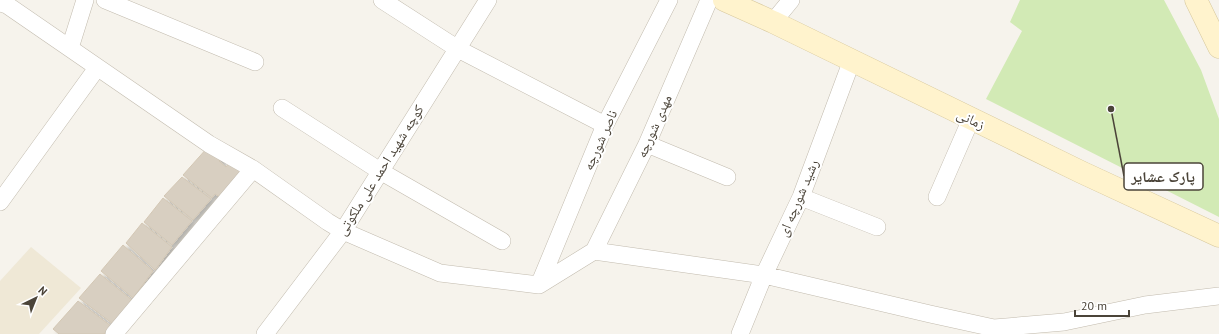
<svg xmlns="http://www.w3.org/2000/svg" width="1219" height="334" font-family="'PT Sans','Noto Naskh Arabic',sans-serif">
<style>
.education{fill:#efe8d6}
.green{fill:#d2eab5}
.building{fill:#d8cfc1;stroke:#d3c7b4;filter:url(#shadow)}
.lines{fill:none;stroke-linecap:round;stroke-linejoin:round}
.street-casing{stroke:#c2bbae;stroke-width:18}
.secondary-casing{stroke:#d6c79b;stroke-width:23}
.street{stroke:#fff;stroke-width:17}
.secondary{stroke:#fff3cd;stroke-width:22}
.labels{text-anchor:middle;stroke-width:4;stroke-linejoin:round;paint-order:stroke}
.street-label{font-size:14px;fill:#4b4439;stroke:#fff}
.leader{fill:none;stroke:#4b4439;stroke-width:1.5}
.callout-dot{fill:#4b4439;stroke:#fff;stroke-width:1.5}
.callout{fill:#fff;stroke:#4b4439;stroke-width:1.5}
.callout-label{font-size:15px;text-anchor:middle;font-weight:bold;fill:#4b4439}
</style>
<defs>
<filter id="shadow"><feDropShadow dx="4.5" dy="2.5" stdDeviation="2" flood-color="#0004"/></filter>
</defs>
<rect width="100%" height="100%" fill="#f6f3ec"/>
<path class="education" d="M31,247L81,288L39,334H0V281Z"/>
<path class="green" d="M1020,0H1164L1201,70L1219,119V217L986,99L1022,31L1010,22Z"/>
<path class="building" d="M208,147L223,155L219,161L226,167L231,161L242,170L220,197L215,194L212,198L183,175Z
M182,177L211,199L193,220L164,196Z
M163,198L192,221L172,245L144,222Z
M142,223L172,247L155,270L126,243Z
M123,245L153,271L133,298L101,271Z
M100,274L133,301L113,324L79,298Z
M78,301L111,326L104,334H59L53,329Z"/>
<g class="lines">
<defs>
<path id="street" d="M105,0L255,62
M382,0L458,49L605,125
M0,3L7,5L209,144L253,169L328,222L343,231L440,273L539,285L594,251L764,275L930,314L994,328L1064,322L1145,305L1219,296
M773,22L791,0
M70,48L85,0
M282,108L380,171L502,241
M647,144L727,177
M801,197L877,227
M937,197L971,119
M0,202L97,68
M594,251L647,144L709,0
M539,285L605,125L669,0
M114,334L253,169
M265,334L343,231L488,0
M740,334L764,275L801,197L852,60"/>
<path id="secondary" d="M724,0L773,22L1081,172L1219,236
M1196,0L1219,47"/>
</defs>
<use href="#street" class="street-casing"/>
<use href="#secondary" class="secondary-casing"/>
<use href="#street" class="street"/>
<use href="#secondary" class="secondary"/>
</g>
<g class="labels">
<g class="street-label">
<text transform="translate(971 119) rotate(26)" y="5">زمانی</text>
<text transform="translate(654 126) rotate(-66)" y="5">مهدی شورچه</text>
<text transform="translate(600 140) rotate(-66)" y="5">ناصر شورچه</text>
<text transform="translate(380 170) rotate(-58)" y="5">کوچه شهید احمد علی ملکوتی</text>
<text transform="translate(798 198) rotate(-67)" y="5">رشید شورچه ای</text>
</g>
</g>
<path class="leader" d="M1111 109L1124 176"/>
<circle class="callout-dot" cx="1111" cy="109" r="4"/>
<rect class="callout" x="1124" y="163" width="79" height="27" rx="4"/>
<g class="callout-label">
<text x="1163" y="182">پارک عشایر</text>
</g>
<g transform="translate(36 298) rotate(43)" stroke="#ffffff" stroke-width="3" paint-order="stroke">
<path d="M0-3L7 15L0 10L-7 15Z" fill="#4b4439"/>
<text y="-6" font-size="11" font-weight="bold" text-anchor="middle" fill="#4b4439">N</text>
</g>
<path d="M1075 310v6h54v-6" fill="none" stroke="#4b4439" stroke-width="2"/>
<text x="1081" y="310" font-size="12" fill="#4b4439" stroke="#ffffff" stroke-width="3" paint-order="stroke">20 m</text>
</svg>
